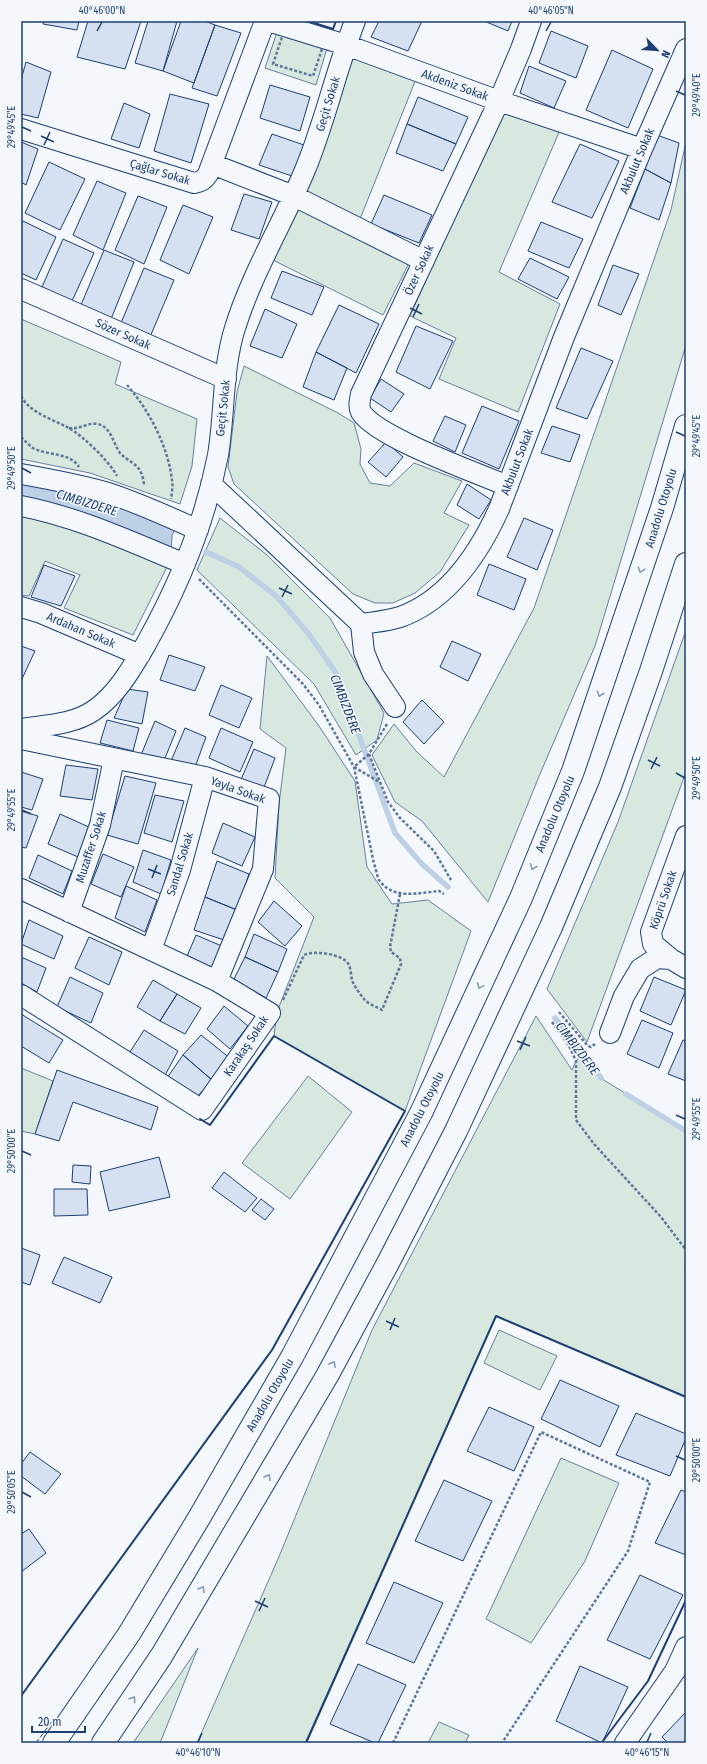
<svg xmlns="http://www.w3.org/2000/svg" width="707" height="1764" font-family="'Fira Sans Condensed',sans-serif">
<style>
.green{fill:#d7e8df;stroke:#687fa3}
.water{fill:#bed0e5;stroke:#687fa3}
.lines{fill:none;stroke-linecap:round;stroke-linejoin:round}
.stream{stroke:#bed0e5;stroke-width:5.5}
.building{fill:#d5e0f0;stroke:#1d3f73}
.minor-casing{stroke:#1d3f73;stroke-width:22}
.highway-casing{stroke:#1d3f73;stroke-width:24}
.path{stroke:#5e769c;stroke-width:2.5;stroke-dasharray:3 2;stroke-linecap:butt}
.minor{stroke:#f4f7fb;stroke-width:20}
.highway{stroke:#f4f7fb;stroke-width:22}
.fence{stroke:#1d3f73;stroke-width:1;stroke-dasharray:5 2;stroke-linecap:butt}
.wall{stroke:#1d3f73;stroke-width:2}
.oneway{stroke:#889bb7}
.ticks{fill:none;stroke:#1d3f73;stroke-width:1.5}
.labels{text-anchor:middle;stroke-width:3;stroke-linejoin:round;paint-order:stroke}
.street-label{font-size:12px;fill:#1d3f73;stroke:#f4f7fb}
.water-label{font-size:13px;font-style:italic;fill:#1d3f73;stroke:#f4f7fb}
.neatline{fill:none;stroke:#1d3f73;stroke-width:1.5}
.ticks-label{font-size:10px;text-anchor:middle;fill:#1d3f73}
</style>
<rect width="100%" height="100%" fill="#f4f7fb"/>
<path class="green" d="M277,32L327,48L316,85L265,68Z
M348,53L416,79L360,219L303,191Z
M503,108L560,130L499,272L560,304L518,412L439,379L456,338L410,316Z
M686,142V345L595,646L540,774L488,902L422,821L395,802L372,755L394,724L416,751L444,777L534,608L671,210Z
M298,205L410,261L383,315L271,259Z
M21,319L121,362L115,384L197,419L192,466L180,504L90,473L21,459Z
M244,366L338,413L354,423L361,449L360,464L370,483L390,486L414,463L462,481L444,513L469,525L440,572L415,593L393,603H375L353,594L234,484L228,467L237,392Z
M21,508L171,559L133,635L64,608L80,575L45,561L29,596L21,595Z
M220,518L267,555L330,618L384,713L377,740L356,755L314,684L197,570Z
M686,630V772L587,1042L547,989L618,822Z
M267,656L319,726L355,781L367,867L392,904L428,900L471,931L405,1111L274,1036L277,1012L314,917L275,878L279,804L286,748L260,729Z
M536,1016L572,1070L576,1061L583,1054L599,1077L686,1131V1266L685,1270L686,1272V1397L496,1316L305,1743H197L278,1559L372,1330Z
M21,1068L53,1081L35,1134L21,1131Z
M308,1076L352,1112L290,1199L242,1163Z
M499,1330L557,1356L540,1390L484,1363Z
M561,1458L619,1483L585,1561L531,1643L486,1619Z
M198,1648L160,1743H133Z
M439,1722L469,1735L465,1743H428Z"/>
<path class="water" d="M21,474L180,522L172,535L171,559L21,506Z"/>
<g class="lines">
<path class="stream" d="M206,552L239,567L276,596L308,633L336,673L395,833L422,864L448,887
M555,1018L572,1038L601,1078
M626,1094L686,1131"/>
</g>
<path class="building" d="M44,21H79L77,30L43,24Z
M88,21H141L125,69L77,57Z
M148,21H177L163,71L135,63Z
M181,21H205L215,25L194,83L163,71Z
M379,21H422L408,51L371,37Z
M484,21H512L508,31Z
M215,25L241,33L217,96L192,88Z
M551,31L588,46L576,78L539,63Z
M612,50L653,69L628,128L586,110Z
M26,62L51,72L38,118L21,114V80Z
M529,66L566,81L554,108L520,93Z
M270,85L310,97L300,131L260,118Z
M170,94L209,104L191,163L154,151Z
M418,97L468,117L456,144L407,124Z
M124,103L150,114L139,148L111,139Z
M407,124L456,144L443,171L396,153Z
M272,134L304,145L292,176L259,165Z
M657,135L679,143L671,183L645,169Z
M21,142L38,149L26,185L21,182Z
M580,144L619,161L592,218L552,202Z
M49,162L85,179L60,230L25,213Z
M645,169L671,183L659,220L630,208Z
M97,181L126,193L103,250L73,235Z
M244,194L272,202L259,239L231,230Z
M384,195L432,215L419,243L371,224Z
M138,196L167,207L144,264L115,250Z
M183,205L213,217L189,274L160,260Z
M23,221L56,237L36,280L21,273V225Z
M541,222L583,239L569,268L528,251Z
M63,239L94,253L72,301L42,287Z
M104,250L134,262L111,319L81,305Z
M530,258L569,277L557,299L518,279Z
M613,265L639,274L621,315L598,305Z
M144,268L174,280L150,337L121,323Z
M282,271L324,287L312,315L271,298Z
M339,305L379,324L356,373L316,352Z
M265,309L297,324L282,358L250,346Z
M416,326L453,341L430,389L396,372Z
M581,348L613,361L587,419L556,408Z
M316,352L347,368L334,400L303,387Z
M381,379L404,394L391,412L370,398Z
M482,406L519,421L499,469L462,453Z
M445,416L466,425L455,452L433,441Z
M552,426L580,435L570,462L541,453Z
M386,442L403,457L386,477L368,462Z
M467,484L491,500L479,519L457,505Z
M524,518L553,530L537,570L507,557Z
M489,564L526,579L514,610L477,595Z
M44,565L75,576L61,606L31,597Z
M452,641L481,654L468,681L440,667Z
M21,646L35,651L21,681Z
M169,655L205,667L195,691L160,680Z
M221,685L252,698L239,728L209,715Z
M127,689L148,692L142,724L114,718Z
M422,700L444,722L424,744L403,722Z
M107,720L139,728L133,751L100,743Z
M155,721L176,731L163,763L141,755Z
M185,728L206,737L194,770L171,761Z
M221,728L253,742L240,772L209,758Z
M254,749L275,758L263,790L240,782Z
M66,765L98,769L92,800L60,796Z
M21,772L43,779L32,810L21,807Z
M125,776L156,783L138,844L107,835Z
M155,795L184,801L172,842L144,833Z
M21,811L38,816L26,848L21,847Z
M60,814L91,828L78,857L48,844Z
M223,823L255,837L242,866L212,853Z
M143,850L171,860L161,894L133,882Z
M103,854L134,867L121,897L91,884Z
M38,855L72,871L63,894L29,878Z
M217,861L249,874L237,910L205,897Z
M126,886L157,900L145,932L115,918Z
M205,897L237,910L224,940L194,930Z
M274,901L302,926L285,946L258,922Z
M29,920L63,936L54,959L21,944Z
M254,934L287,949L278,972L245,957Z
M196,935L224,947L213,973L185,961Z
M89,937L122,952L109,985L75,968Z
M21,957L46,968L37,992L21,983Z
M245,957L278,972L266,998L234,979Z
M70,977L103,993L91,1023L57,1007Z
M654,977L686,990L671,1025L640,1011Z
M153,980L177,994L160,1021L137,1007Z
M177,994L201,1008L185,1034L160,1021Z
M224,1006L248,1026L230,1049L207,1029Z
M21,1014L63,1040L49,1063L21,1046Z
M642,1020L673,1033L659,1068L627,1054Z
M144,1030L178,1051L163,1079L128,1055Z
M201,1035L231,1059L212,1080L183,1055Z
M683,1040L686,1041V1081L668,1074Z
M183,1055L212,1080L196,1098L167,1078Z
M57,1070L158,1107L151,1130L73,1102L59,1141L35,1134Z
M159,1157L170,1197L109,1211L100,1172Z
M73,1165L91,1166L90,1184L72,1182Z
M224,1172L257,1198L245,1212L212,1188Z
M54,1189H87L88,1215L54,1216Z
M261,1199L274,1209L265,1220L252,1210Z
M21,1248L40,1255L30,1285L21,1282Z
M64,1257L112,1277L100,1303L52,1283Z
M560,1380L619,1406L600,1447L541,1419Z
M489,1407L534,1427L514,1471L467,1451Z
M636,1413L686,1434V1438L670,1476L616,1455Z
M30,1452L61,1474L45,1494L21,1476V1464Z
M444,1480L492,1501L463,1561L415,1541Z
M681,1490L686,1492V1555L655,1543Z
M29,1529L46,1553L21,1572V1534Z
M640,1575L683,1595L650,1659L607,1640Z
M394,1582L443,1603L414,1663L366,1643Z
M358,1664L406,1685L378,1743H375L330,1724Z
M580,1666L628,1687L602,1743L556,1721Z
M686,1712V1743H668L662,1737Z"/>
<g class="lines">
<defs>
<path id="minor" d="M268,21L346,45L499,101L642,149
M21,129L194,183C201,182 204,180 208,174L265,21
M212,164L294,196L424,261
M21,289L226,379
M21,474C49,479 77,484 105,492C137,502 167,516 198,530
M211,484L361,624C374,622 388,621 400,617C448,600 479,553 499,509L564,337L642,149L686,49
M508,486C477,473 376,437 361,412C358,406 360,400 361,394L499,101L521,49L531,21
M21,506C78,517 131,542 185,564
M21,607L41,613L140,655
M361,624L364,652L373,674L395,707
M21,729C45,725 72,725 93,711C117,695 132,668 146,644C179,585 205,522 218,455C225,414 222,369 235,328C252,273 283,223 305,170C325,122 336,70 355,21
M21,739L205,777L269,799L263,869L217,981
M21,889L217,981L270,1013L202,1110L21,995
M69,912L100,825L114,759
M151,950L180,870L205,777
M671,959L653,944L651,932L686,836
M610,1033L624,996L640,969L657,958L671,959L686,968
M625,1743L675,1671L686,1647"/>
<path id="highway" d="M54,1743L129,1634L199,1518L292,1357L421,1113L521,898L573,771L662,508L686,426
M103,1743L162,1655L327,1376L388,1263L456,1131L551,927L610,787L651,671L686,564"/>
</defs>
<use href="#minor" class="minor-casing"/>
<use href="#highway" class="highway-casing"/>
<path class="path" d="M283,34L323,46L313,76L273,64Z
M127,385C149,410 168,446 172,480C173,486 172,493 171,499
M21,396C30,413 52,419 69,428C83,436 110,462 117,476
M69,428C79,430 87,422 98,424C111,427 113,443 120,453C125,459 134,462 139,469C142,473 144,481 144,486
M21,437C25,441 29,445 33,448C48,456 70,452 79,467
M199,579L303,684L319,705L354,767L374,864C376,869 377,876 379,880C393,900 418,893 439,891L444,894
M387,724L369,754L388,802L400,818L434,851L451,880
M369,754L354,767L381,783
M283,1000L304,955C314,950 344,954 349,965C351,970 351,976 352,980C354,986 360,994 364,999C368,1004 377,1007 382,1010L401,964L400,958L391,952L390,947L400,894
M559,1012L588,1046L591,1047L595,1044
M552,1022L569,1046L576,1061V1120L594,1144L661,1217L686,1250
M393,1743L541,1432L650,1482L628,1551L502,1743"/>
<use href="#minor" class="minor"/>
<use href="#highway" class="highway"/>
<path class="fence" d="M36,1743L53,1720"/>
<path class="wall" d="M308,21L333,29L336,21
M21,1696L272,1350L405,1111L274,1036L210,1125L200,1119
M603,1741L648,1681L686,1600
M306,1743L496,1316L686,1397"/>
</g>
<defs><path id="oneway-chevron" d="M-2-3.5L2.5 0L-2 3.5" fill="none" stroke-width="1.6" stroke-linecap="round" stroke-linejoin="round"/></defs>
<g class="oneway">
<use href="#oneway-chevron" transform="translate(641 570) rotate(108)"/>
<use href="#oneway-chevron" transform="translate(600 694) rotate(109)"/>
<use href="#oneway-chevron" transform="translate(533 867) rotate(113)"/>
<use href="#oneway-chevron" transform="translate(480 986) rotate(114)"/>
<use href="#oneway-chevron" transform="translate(333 1364) rotate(-61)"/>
<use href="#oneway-chevron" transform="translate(268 1477) rotate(-60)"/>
<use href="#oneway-chevron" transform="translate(202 1589) rotate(-59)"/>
<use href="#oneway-chevron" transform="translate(133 1699) rotate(-56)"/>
</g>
<path class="ticks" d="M97,31L102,22M546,31L551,22M676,91L685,95M22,127L31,131M41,136L54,142M44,145L50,132M410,308L422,314M413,317L419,304M676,432L685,436M22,468L31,473M279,588L292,594M282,597L288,585M648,760L660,766M651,769L657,757M676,773L685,778M22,810L31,814M148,869L161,874M152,878L157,865M517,1041L530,1046M520,1050L526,1037M676,1115L685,1119M22,1151L31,1155M386,1321L399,1327M390,1330L395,1318M676,1456L685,1460M22,1492L31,1497M255,1601L268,1607M259,1611L265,1598M198,1742L202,1733M647,1742L651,1733"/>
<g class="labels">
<g class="street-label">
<text transform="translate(455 85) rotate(20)" y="4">Akdeniz Sokak</text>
<text transform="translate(328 104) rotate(-73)" y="4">Geçit Sokak</text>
<text transform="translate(637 161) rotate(-67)" y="4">Akbulut Sokak</text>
<text transform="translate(160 172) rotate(17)" y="4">Çağlar Sokak</text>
<text transform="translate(419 270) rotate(-65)" y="4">Özer Sokak</text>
<text transform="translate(123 334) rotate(24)" y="4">Sözer Sokak</text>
<text transform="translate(223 408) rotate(-84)" y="4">Geçit Sokak</text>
<text transform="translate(517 462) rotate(-69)" y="4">Akbulut Sokak</text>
<text transform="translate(661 508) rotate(-73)" y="4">Anadolu Otoyolu</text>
<text transform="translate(81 630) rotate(23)" y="4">Ardahan Sokak</text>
<text transform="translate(238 790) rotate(20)" y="4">Yayla Sokak</text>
<text transform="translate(555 814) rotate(-67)" y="4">Anadolu Otoyolu</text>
<text transform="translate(91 847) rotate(-72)" y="4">Muzaffer Sokak</text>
<text transform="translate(180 864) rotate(-73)" y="4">Sandal Sokak</text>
<text transform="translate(663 900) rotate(-71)" y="4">Köprü Sokak</text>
<text transform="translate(246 1046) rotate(-56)" y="4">Karakaş Sokak</text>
<text transform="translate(422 1109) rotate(-63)" y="4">Anadolu Otoyolu</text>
<text transform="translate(270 1395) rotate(-60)" y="4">Anadolu Otoyolu</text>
</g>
<g class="water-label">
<text transform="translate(87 502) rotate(17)" y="5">CIMBIZDERE</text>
<text transform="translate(346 704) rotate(69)" y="5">CIMBIZDERE</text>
<text transform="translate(578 1048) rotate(53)" y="5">CIMBIZDERE</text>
</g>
</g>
<rect width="707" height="1764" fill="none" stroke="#f4f7fb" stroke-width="44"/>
<g transform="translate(657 50) rotate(115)" stroke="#f4f7fb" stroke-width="3" paint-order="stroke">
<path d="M0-3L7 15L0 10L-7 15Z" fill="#1d3f73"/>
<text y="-6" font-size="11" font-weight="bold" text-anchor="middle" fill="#1d3f73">N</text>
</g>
<path d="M32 1726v6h53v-6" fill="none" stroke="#1d3f73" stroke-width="2"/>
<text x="38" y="1726" font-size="12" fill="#1d3f73" stroke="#f4f7fb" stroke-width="3" paint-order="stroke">20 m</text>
<rect x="22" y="22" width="663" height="1720" class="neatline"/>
<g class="ticks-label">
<text x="102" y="14">40°46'00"N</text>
<text x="551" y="14">40°46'05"N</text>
<text transform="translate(696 95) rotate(-90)" y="4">29°49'40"E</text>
<text transform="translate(11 127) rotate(-90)" y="4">29°49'45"E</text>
<text transform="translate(696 436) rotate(-90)" y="4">29°49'45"E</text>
<text transform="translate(11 468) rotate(-90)" y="4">29°49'50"E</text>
<text transform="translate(696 778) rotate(-90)" y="4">29°49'50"E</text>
<text transform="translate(11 810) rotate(-90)" y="4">29°49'55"E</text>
<text transform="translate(696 1119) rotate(-90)" y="4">29°49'55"E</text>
<text transform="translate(11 1151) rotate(-90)" y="4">29°50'00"E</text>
<text transform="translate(696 1460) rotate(-90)" y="4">29°50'00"E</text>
<text transform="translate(11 1492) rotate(-90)" y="4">29°50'05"E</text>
<text x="198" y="1756">40°46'10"N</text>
<text x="647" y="1756">40°46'15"N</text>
</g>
</svg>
